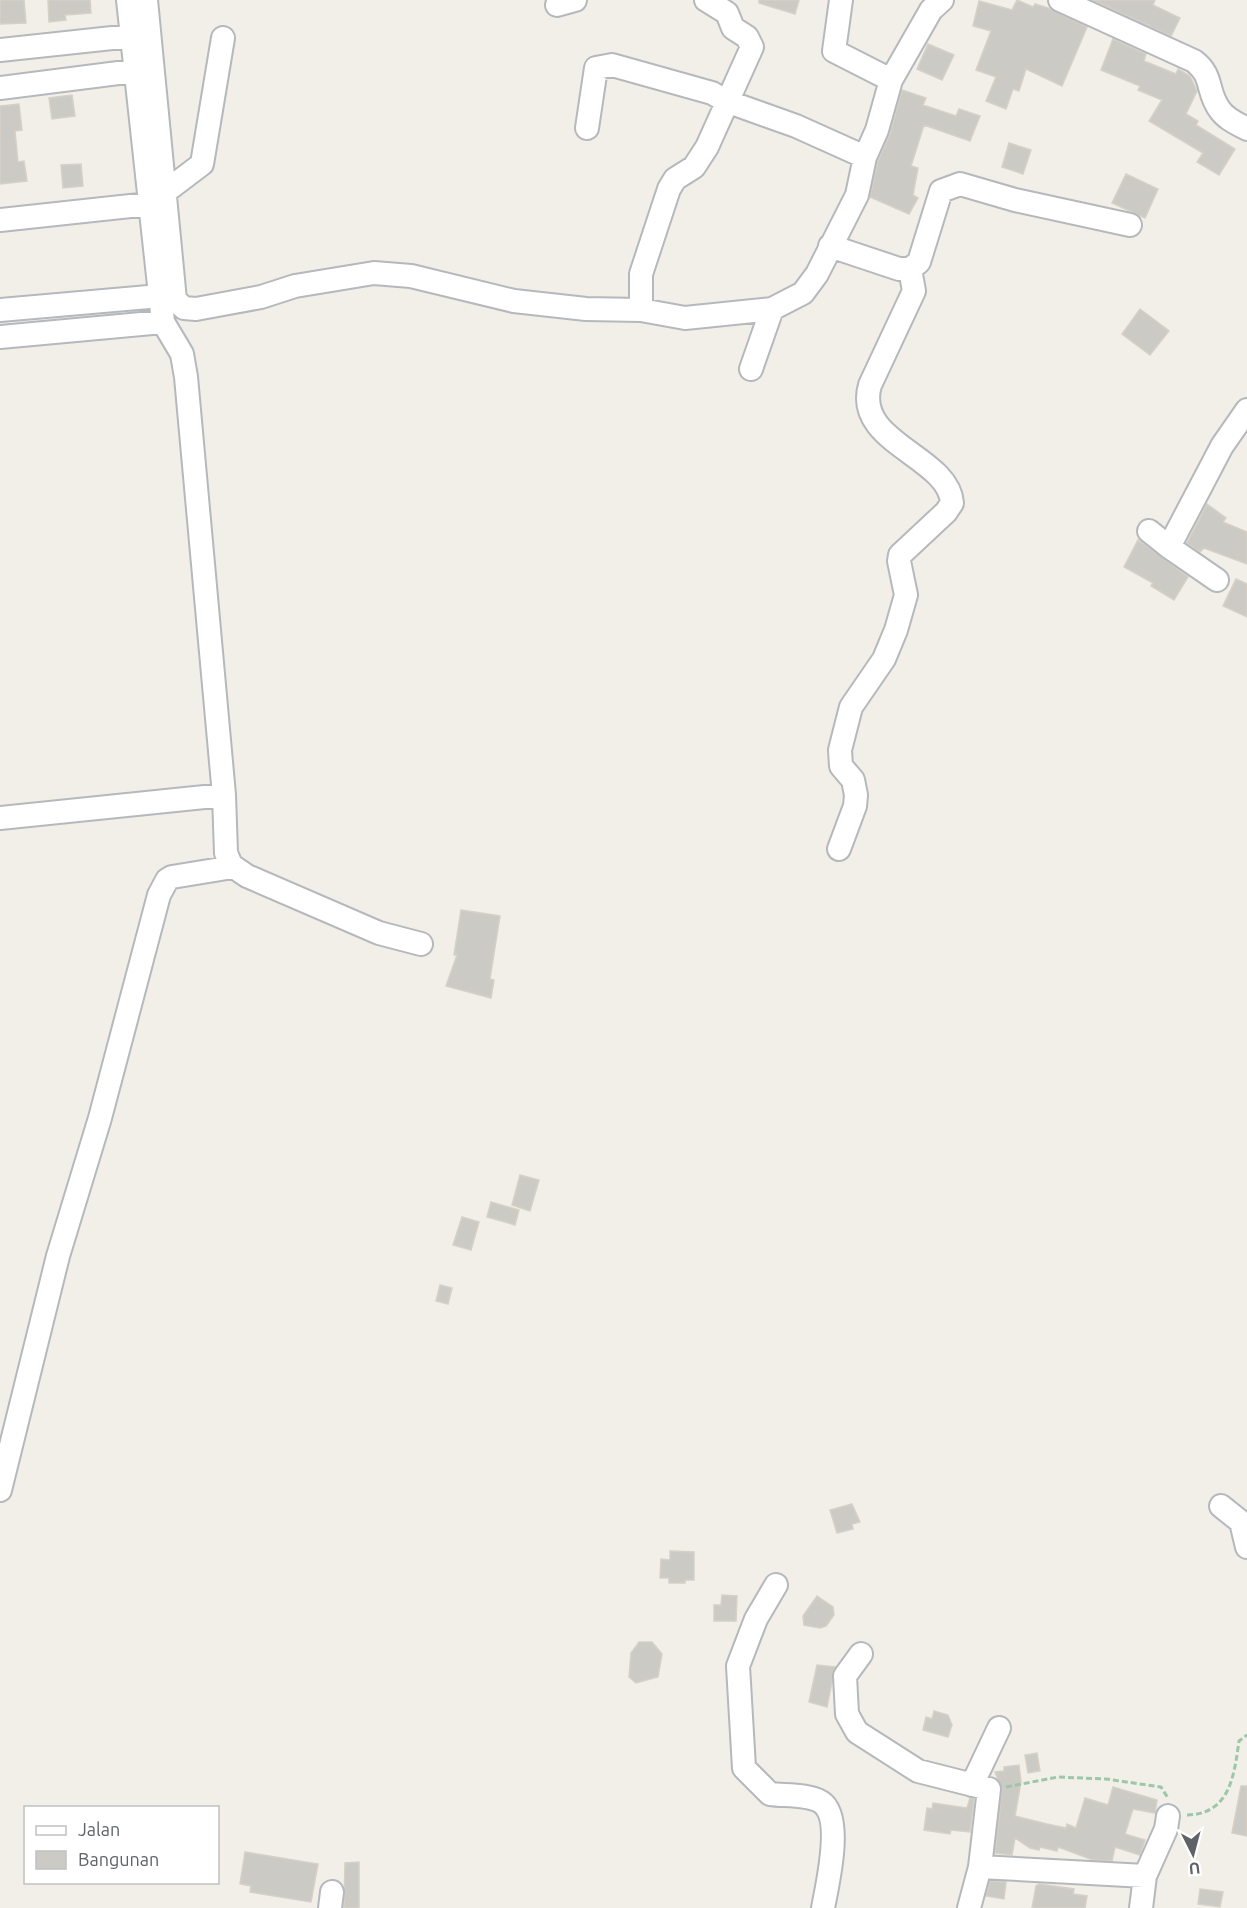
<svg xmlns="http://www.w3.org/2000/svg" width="1247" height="1908" font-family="Ubuntu,sans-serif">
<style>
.building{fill:#cccac5;stroke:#d6d1c6;stroke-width:1.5}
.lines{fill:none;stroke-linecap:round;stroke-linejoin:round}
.minor-casing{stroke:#b5b8bc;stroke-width:26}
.path{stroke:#9cc7a9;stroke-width:3;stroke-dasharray:6 3;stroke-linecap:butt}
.minor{stroke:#fff;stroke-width:22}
</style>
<rect width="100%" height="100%" fill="#f1efe8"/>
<path class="building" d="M0,0H24L26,23L0,24Z
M48,0H90L91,13L65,15L66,20L49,22Z
M759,0H799L795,14L759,3Z
M1017,0L1033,7L1035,4L1048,8L1087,27L1062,86L1026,69L1019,91L1013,89L1006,109L986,101L996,77L976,70L991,31L973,26L979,1L1012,10Z
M1093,0H1155L1153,5L1180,18L1171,36Z
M1113,39L1146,54L1144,61L1176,74L1178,69L1190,76L1197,91L1186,114L1198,121L1196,125L1235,149L1219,175L1197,162L1203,153L1149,121L1162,100L1138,90L1140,86L1101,70Z
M928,44L954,55L942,80L917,69Z
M902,90L926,98L923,105L956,116L959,109L980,116L970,141L924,125L911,166L918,168L913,195L918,198L909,214L870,197L878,161L890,134Z
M72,95L75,116L52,119L49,98Z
M19,104L22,130L15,131L18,162L24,161L27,181L0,184V106Z
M1009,143L1031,150L1023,174L1002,167Z
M81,164L83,186L63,188L61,165Z
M1126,174L1158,189L1145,218L1112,203Z
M1140,309L1169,331L1150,355L1122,334Z
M1207,504L1226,518L1223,522L1247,532V564L1204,548L1200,552L1187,543Z
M1138,540L1188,577L1174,600L1151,586L1153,583L1124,567Z
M1236,579L1247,584V617L1223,606Z
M461,910L500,916L490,979L494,980L491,998L446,986L457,955H454Z
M520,1175L539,1180L530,1211L512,1205Z
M491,1202L519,1210L515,1225L487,1217Z
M462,1217L479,1222L471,1250L453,1245Z
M440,1285L452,1288L448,1304L436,1301Z
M852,1504L860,1522L852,1524L853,1529L837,1533L830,1510Z
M670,1551L694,1552V1580H685V1583H669V1578H660L661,1559L670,1560Z
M722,1595L737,1596L736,1621H714V1605H721Z
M817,1596L833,1607L834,1615L826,1626L820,1628L804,1625L803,1616Z
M639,1642H652L662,1654L658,1677L636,1683L629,1677L631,1653Z
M817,1665L835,1667L827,1707L809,1702Z
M934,1711L948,1715L952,1725L948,1737L923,1730L926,1717L932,1719Z
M1037,1753L1040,1771L1028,1773L1025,1755Z
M1019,1765L1021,1782L1015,1816L1047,1824L1066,1828L1067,1824L1076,1828L1085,1798L1108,1805L1113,1787L1157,1800L1155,1813L1133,1809L1125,1834L1145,1840L1140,1855L1115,1847L1112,1861L1093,1860L1058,1847L1057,1851L1040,1847L1039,1850L1030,1848L1015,1838L1012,1855L995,1853L1002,1790L995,1772L1004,1771V1767Z
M1241,1786H1247V1836L1232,1833Z
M970,1798L974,1799L970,1832L951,1830L950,1834L924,1830L927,1808L932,1809L933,1803L967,1808Z
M245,1852L318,1864L311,1902L250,1892L251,1886L240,1884Z
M359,1862V1908H344L345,1863Z
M990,1881L1006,1882L1004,1899L986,1896Z
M1039,1884L1074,1889L1073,1894L1087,1896L1085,1908H1032L1036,1886Z
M1200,1889L1223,1892L1220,1907L1198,1904Z"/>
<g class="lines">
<defs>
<path id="minor" d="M128,0L163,322L182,354L186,377L224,795L226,853L231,865L247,876L379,933L421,944
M146,0L175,300L184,308L196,309L261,297L295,286L374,273L411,276L514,301L586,309L641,310L685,318L772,309L803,293L817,274L857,195L865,157L877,130L891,80L931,10L942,0
M841,0L834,51L891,80
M1060,0L1194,61C1214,76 1206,92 1220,110C1226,119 1238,124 1247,129
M557,5L575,0
M0,50L131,36
M0,88L134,71
M587,128L596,68L612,65L712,93L726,101L796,126L865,157
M165,192L202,164L223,38
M0,220L149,204
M830,246L899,269H910L919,262L941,191L960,184L1015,200L1130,225
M0,310L160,296
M641,310V274L669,189L675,179L694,167L707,147L752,47L747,37L733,28L727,13L706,0
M0,337L163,322
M751,369L772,309
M1149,531L1169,547L1222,446L1247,410
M1169,547L1217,580
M0,818L224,795
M839,849L855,806L856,795L853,780L841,766L840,750L851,707L884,659L896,630L906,595L899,561L900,555L946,512L952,503C949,456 853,443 870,385L914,291L910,269
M0,1490L58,1256L100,1118L159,895L167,880L172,877L233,867
M1221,1506L1241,1522L1247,1547
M776,1585L756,1619L738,1666L744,1768L770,1794C785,1796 808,1794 821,1802C844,1817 827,1886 823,1908
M861,1654L845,1676L847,1714L857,1732L918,1771L989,1789L980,1867L969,1908
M972,1785L999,1728
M980,1867L1145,1876
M330,1908L332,1892
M1141,1908L1145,1876L1166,1829L1168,1816"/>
</defs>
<use href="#minor" class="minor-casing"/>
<path class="path" d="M1006,1787L1058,1777L1106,1779L1161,1787L1168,1798
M1187,1815C1230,1814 1234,1776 1239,1741L1247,1735"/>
<use href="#minor" class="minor"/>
</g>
<rect x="24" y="1806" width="195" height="78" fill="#ffffff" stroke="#bfc1c3" stroke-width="1.5"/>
<rect x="36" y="1826" width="30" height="9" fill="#ffffff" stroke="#bfc1c3" stroke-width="1.5"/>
<text x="78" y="1836" font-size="18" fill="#5f6368">Jalan</text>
<rect x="36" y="1851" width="30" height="18" fill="#cccac5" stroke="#bfc1c3" stroke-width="1.5"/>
<text x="78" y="1866" font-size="18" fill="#5f6368">Bangunan</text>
<g transform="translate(1193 1854) rotate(174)" stroke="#ffffff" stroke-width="4.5" paint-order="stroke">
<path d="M0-4.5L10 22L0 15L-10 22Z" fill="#5f6368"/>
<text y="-9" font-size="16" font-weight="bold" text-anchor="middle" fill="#5f6368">U</text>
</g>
</svg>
